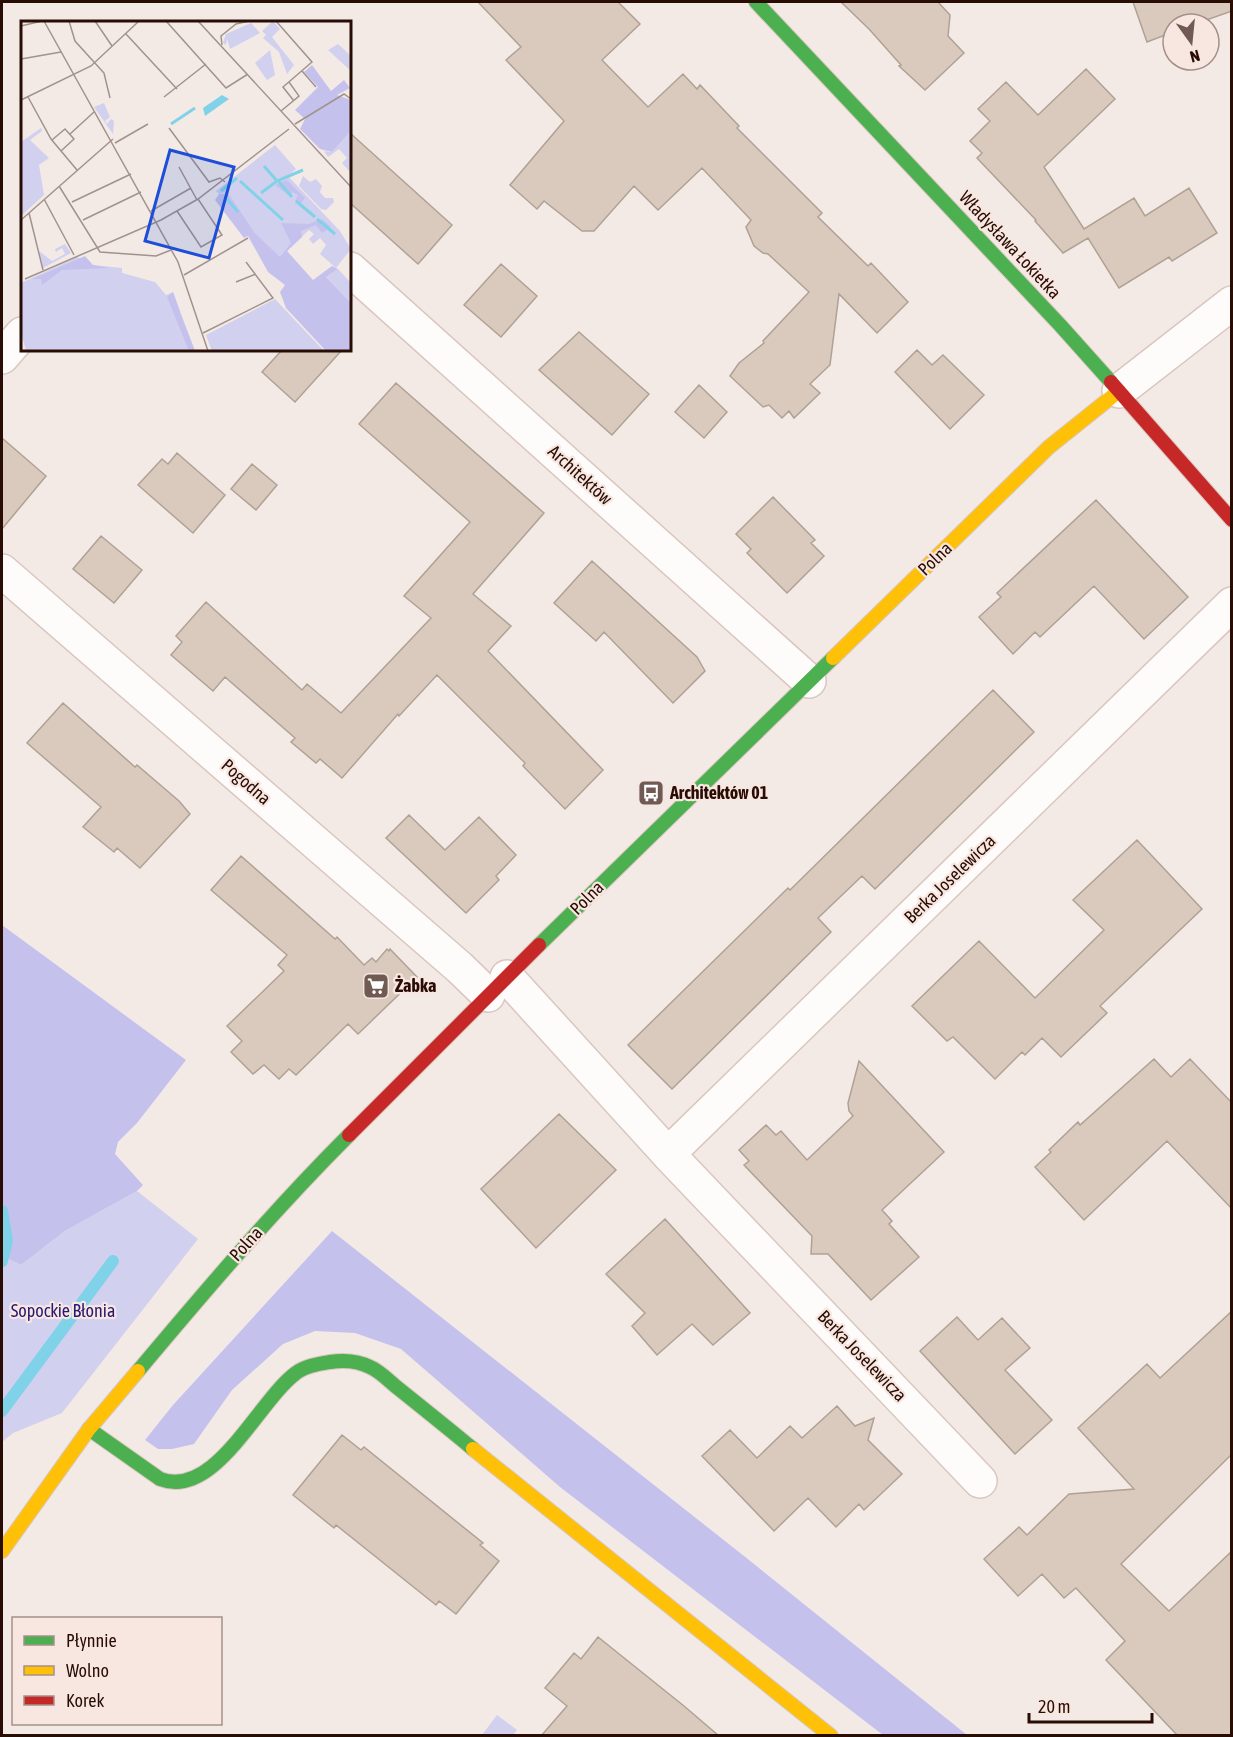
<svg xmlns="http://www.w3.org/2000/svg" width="1233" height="1737" font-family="'Asap Condensed',sans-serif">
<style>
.green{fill:#d1d0ef}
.forest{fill:#c4c2ed}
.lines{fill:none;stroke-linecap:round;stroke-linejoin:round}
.stream{stroke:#80d2e8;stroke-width:12}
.building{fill:#dacabe;stroke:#b0a195;stroke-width:1.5}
.street-casing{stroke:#dac6bf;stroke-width:36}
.fast-casing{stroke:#dac6bf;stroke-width:16}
.slow-casing{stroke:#dac6bf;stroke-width:16}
.jam-casing{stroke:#dac6bf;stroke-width:16}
.street{stroke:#fdfcfb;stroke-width:33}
.fast{stroke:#4caf50;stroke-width:14}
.slow{stroke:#ffc107;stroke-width:14}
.jam{stroke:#c62828;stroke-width:14}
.labels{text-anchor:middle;stroke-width:4.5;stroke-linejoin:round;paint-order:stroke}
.street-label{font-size:18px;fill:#290d04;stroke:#f8e7e1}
.poi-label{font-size:18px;font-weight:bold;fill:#290d04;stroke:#f8e7e1;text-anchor:start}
.park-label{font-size:18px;fill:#261874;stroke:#f8e7e1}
.inset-river{fill:none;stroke:#80d2e8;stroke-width:3}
.inset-road{fill:none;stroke:#a2928c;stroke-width:1.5}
.view{fill:#1d4ed8;fill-opacity:0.15;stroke:#1d4ed8;stroke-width:3}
.inset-edge{fill:none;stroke:#290d04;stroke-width:3}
</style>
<rect width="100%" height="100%" fill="#f3eae6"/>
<path class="green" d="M137,1191L198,1239L62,1413L13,1433L2,1442V1256L21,1265L65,1231Z
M497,1715L517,1730L513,1735H482Z"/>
<path class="forest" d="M2,925L186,1060L137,1123L118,1142L115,1154L143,1185L137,1191L65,1231L21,1265L2,1256Z
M332,1231L744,1556L967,1735H883L560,1487L401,1349L355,1333L315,1331L283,1344L232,1390L194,1444L172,1449H158L145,1440L173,1405Z"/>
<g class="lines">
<path class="stream" d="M2,1211L7,1241L2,1261
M2,1411L113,1261"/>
</g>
<path class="building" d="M478,2H618L640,24L602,60L648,107L683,74L697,89L700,85L739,126L737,128L822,213L818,217L868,266L871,263L908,302L877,333L839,294L830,365L810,384L820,393L794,418L789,411L782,418L769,405L763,407L730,376L739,363L764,343L763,341L809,292L768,254L763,253L754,246L746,227L751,220L702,168L658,210L634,186L594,231H582L544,201L537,209L510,185L564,121L506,60L521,47Z
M841,2H938L950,15L948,36L964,53L925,90L899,66L901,65L869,29Z
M1133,2H1232V11L1195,24H1173V32L1147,42Z
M1086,69L1115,99L1044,167L1084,229L1134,198L1145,216L1189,188L1217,233L1172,261L1169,257L1119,288L1088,238L1063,253L1035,221L1036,220L977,158L982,153L970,141L990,121L978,109L1006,82L1038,115Z
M350,133L452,225L418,264L350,203Z
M501,264L537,296L501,337L464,305Z
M579,332L649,394L612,435L539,370Z
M282,350H342L295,402L262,372Z
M917,350L932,365L943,355L984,395L950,429L895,372Z
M396,383L544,513L473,594L511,626L488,651L603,770L565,809L523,766L525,763L437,675L399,716L398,714L342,778L320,759L316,763L291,742L295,738L225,677L213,691L171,655L182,642L176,636L206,602L302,690L307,684L341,713L431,618L404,596L470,522L359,424Z
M699,385L727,412L704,438L675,412Z
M2,438L46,476L2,529Z
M177,453L225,495L193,533L138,485L162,459L168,464Z
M252,464L277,485L256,510L231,489Z
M773,497L815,540L811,543L824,556L787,593L747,553L751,549L736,534Z
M1096,500L1188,597L1144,639L1094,586L1040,637L1035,632L1013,654L979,617L1001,597L997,593Z
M101,536L142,570L114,603L73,569Z
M592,561L697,657L705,671L673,703L604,632L596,641L554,603Z
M993,690L1034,732L875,889L862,876L818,918L831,932L672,1089L628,1045L788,888L790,890Z
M63,703L135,767L137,765L179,801L190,814L140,868L117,848L114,852L83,827L101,807L27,743Z
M409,815L445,850L479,817L516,855L496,876L499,880L466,913L386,838Z
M1137,840L1202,909L1100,1006L1107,1013L1061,1057L1042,1038L1025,1055L1022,1052L995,1079L953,1037L947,1041L912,1006L979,941L1035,998L1104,930L1073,900Z
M241,856L335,939L337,937L364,965L372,958L376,962L387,949L389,951L390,949L417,977L358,1034L348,1024L296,1075L289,1069L279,1079L264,1065L253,1074L231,1052L242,1041L227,1026L284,971L278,965L287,955L211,890Z
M1154,1059L1171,1077L1190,1059L1232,1103V1209L1167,1141L1084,1220L1035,1167L1051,1152L1049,1150L1078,1122L1080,1125Z
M859,1061L944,1152L882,1210L892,1221L889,1224L919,1257L871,1300L828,1254H811L812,1236L744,1165L749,1161L739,1150L766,1125L776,1135L781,1131L807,1160L853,1116L849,1111L848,1103Z
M559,1114L616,1170L536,1248L481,1189Z
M665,1219L750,1313L713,1345L692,1324L657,1355L632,1326L645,1313L606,1274Z
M1232,1311V1454L1121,1564L1169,1611L1232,1551V1736H1178L1106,1660L1125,1641L1076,1588L1064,1598L1042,1574L1018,1596L984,1559L1019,1527L1027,1535L1069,1494L1134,1489L1078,1428L1147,1364L1160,1378Z
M957,1317L978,1340L1002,1318L1030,1348L1005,1370L1052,1420L1015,1454L920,1351Z
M837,1406L855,1426L874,1418L868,1440L902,1474L864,1510L859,1504L836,1527L808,1498L774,1531L702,1456L730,1430L757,1458L790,1426L802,1438Z
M342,1435L361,1450L364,1447L483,1543L480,1545L499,1561L456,1614L439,1601L436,1605L336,1525L334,1528L293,1495Z
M598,1637L684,1706L719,1736H541L567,1706L545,1688L574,1653L581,1659Z"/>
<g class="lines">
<defs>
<path id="street" d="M350,269L809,681
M2,357L22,334
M1119,391L1232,303
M2,571L459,967L488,995
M507,977L668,1154L980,1481
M668,1154L1232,604"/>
<path id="fast" d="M756,2L1060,325L1111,382
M539,945L833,658
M138,1371C206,1290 274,1210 349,1135
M89,1429L160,1479C215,1500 258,1401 296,1373C305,1366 318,1364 330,1362C343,1360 358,1361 370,1367C380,1371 390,1382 399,1389C424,1409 449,1429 473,1449"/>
<path id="slow" d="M833,658L1049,447L1119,391
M473,1449L831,1736
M2,1551L89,1429L138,1371"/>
<path id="jam" d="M1111,382L1232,520
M349,1135L539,945"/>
</defs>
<use href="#street" class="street-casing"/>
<use href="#fast" class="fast-casing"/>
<use href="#slow" class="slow-casing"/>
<use href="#jam" class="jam-casing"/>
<use href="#street" class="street"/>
<use href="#fast" class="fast"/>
<use href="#slow" class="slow"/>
<use href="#jam" class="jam"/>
</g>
<defs>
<symbol id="bus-square" viewBox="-11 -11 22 22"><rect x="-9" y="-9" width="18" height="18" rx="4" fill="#705a53" stroke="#f8e7e1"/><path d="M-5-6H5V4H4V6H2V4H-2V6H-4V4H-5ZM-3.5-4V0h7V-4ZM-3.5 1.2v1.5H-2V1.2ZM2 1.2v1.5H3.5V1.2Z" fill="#fff"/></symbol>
<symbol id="supermarket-square" viewBox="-11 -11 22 22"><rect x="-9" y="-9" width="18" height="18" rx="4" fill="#705a53" stroke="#f8e7e1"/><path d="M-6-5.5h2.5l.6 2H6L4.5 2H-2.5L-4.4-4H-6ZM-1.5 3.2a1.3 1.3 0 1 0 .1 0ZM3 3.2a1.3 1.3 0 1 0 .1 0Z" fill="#fff"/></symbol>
</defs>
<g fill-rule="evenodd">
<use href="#bus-square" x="636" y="778" width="30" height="30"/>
<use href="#supermarket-square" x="361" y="971" width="30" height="30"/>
</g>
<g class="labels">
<g class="street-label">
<text transform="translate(1010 245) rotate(47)" y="6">Władysława Łokietka</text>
<text transform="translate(580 475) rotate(42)" y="6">Architektów</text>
<text transform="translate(935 559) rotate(-44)" y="6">Polna</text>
<text transform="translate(246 782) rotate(41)" y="6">Pogodna</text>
<text transform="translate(950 879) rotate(-44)" y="6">Berka Joselewicza</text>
<text transform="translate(587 898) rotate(-45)" y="6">Polna</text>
<text transform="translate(246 1244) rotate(-48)" y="6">Polna</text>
<text transform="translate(862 1356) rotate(46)" y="6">Berka Joselewicza</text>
</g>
<g class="poi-label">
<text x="670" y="799">Architektów 01</text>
<text x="395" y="992">Żabka</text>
</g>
<g class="park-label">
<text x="63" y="1317">Sopockie Błonia</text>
</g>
</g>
<g transform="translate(21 21)">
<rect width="330" height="330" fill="#f3eae6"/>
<path d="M252,0L259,8L251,16L273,44L266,53L258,31L242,17L245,14L241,10ZM230,2L239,12L209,28L206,18L205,24L202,22L205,13ZM317,23L330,35V50L307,29ZM249,29L254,54L246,59L234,42ZM330,79V152L321,142L326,137L318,128L307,136L303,130L311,131L315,126L302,87ZM83,82L89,96L84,100L86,103L90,98L93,100L92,113L73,86ZM20,107L21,110L9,119L28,137L18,144L23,174L0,195V121ZM254,124L275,148L267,155L319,210L330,228L315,247L299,233L305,224L299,217L292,223L288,218L293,213L288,209L259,237L234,212L205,171L198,173L195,170ZM282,155L289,161L295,158L301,165L299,171L304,177H312L313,181L305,189L300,188L278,165ZM44,223L50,232L22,247L18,230L31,240L44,233L41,227L35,231L34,228ZM56,236L72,244L101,247V252L134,261L145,274L152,271L174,330H5L0,311V262ZM317,248L330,262V282L305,256ZM254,278L303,330H191L185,314Z" fill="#d1d0ef"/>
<path d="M291,44L310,70L323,59L329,67L316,74L330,79V109L311,131L299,128L279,108L284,98L274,89L297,66L283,51ZM266,159L284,177L278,184L274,180L277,174L271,171L270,176L254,164ZM207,172L234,212L259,236L270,222L260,202L288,203L301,198L310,206L301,212L295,204L280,210L281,216L266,230L292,259L311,245L317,248L305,256L330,282V330H305L265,287L259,271L264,264L247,251L227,215L223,217L194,179L198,173ZM64,235L72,244L89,247L41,249L21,264L20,258H11ZM152,271L161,297L174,330H168L146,276Z" fill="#c4c2ed"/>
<path d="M201,74L208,78L184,95L182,87Z" fill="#80d2e8"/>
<path class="inset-river" d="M150,103L174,87M243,145L256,160M219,160L262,199M258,161L271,176M200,170L216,157M206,171L205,177L217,191M240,172L256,160L282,149M275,180L294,196M296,198L314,213"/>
<path class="inset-road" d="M23,0L157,241L187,330M48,0L54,20L83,52L89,77M74,0L91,25M145,0L205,67L227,53M177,0L330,166M255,0L291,41L262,66L273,80M0,5L21,0M105,13L156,68M201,24L200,15L215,3L228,0M0,38L40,31M281,50L295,66M7,76L30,118L56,149M143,76L185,43M0,79L70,45L118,0M260,90L278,75L268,61M274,103L323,73L330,78M148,107L188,161L199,157L204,161M49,113L73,91M31,119L44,108L53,118L40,130M94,122L127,103M158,146L176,179M38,165L79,231L135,235L150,229M23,178L53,234M51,181L110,153M130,190L170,167M156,190L180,226L201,214L177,178M8,192L22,249M0,199L92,118M62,199L120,171M163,254L227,217M4,258L140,199L177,178L268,108M215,261L235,253M182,312L252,277L225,241"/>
<path class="view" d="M149,129L213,146L188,237L124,220Z"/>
<rect width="330" height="330" class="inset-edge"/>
</g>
<rect width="1233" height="1737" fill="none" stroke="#290d04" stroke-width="6"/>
<rect x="12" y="1617" width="210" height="108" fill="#f8e7e1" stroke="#a59089" stroke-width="1.5"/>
<rect x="24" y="1636" width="30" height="9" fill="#4caf50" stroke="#a59089" stroke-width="1.5"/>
<text x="66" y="1647" font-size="18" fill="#290d04">Płynnie</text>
<rect x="24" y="1666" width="30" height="9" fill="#ffc107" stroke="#a59089" stroke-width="1.5"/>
<text x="66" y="1677" font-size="18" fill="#290d04">Wolno</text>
<rect x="24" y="1696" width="30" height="9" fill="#c62828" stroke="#a59089" stroke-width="1.5"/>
<text x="66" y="1707" font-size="18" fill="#290d04">Korek</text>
<g transform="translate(1191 42) rotate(165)"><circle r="28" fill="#f8e7e1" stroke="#a59089" stroke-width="1.5"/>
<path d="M0-4.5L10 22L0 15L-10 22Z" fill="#705a53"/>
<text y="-9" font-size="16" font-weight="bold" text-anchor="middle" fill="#290d04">N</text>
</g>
<path d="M1029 1713v9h123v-9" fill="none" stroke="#290d04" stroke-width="3"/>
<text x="1038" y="1713" font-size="18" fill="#290d04" stroke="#f8e7e1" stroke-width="4.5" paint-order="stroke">20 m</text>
</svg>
